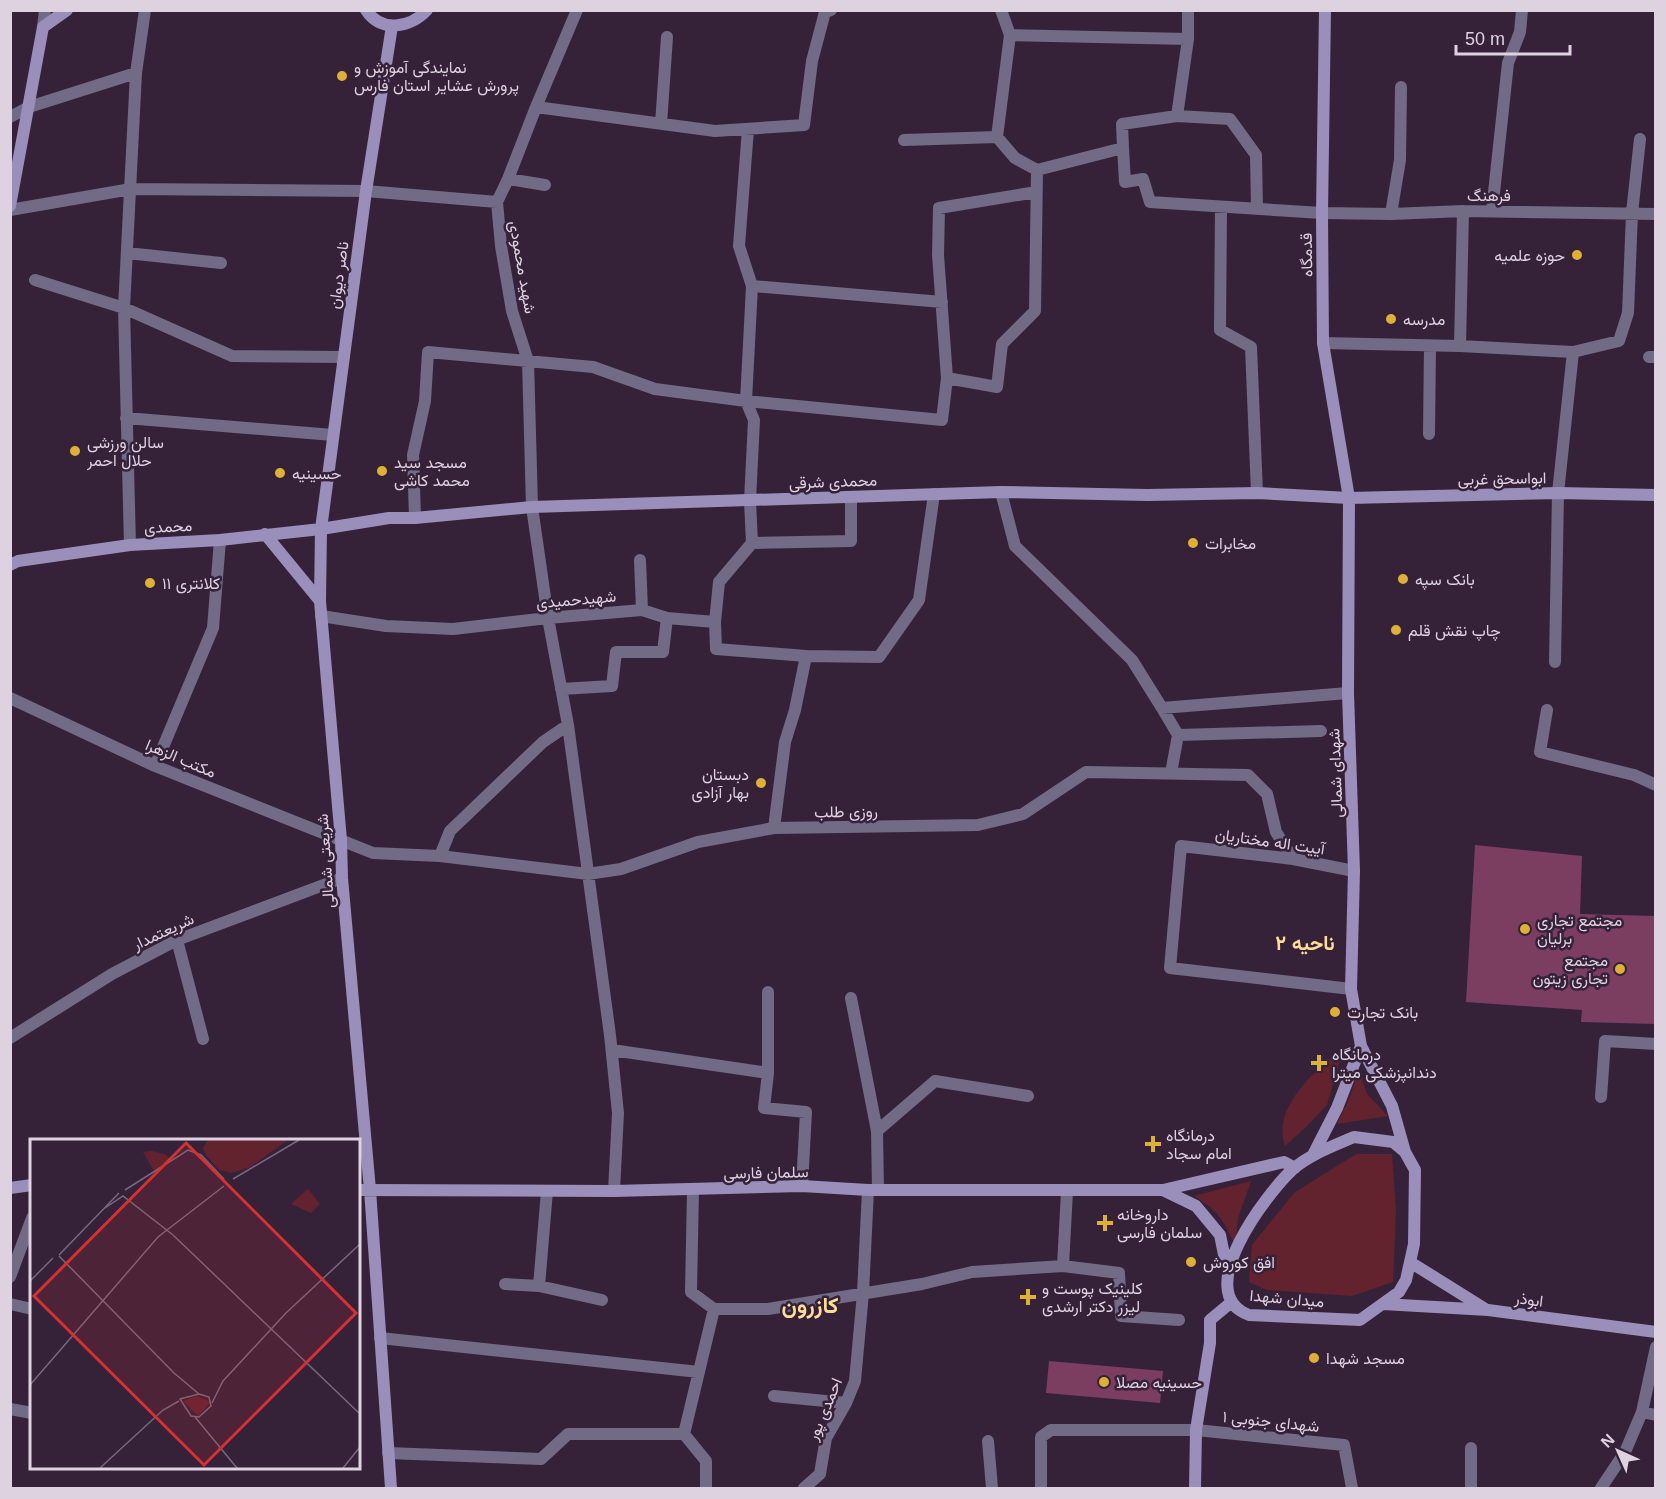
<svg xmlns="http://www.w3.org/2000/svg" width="1666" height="1499" font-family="Arial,Vazirmatn,sans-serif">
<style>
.green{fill:#62232e}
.building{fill:#7b3e61}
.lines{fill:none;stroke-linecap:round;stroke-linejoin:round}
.minor{stroke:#716b86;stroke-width:12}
.secondary{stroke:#9a8fbb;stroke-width:12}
.poi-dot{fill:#deb133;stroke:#352239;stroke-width:2}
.labels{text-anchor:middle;stroke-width:5;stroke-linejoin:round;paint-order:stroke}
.poi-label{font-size:16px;fill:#ded2e0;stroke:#352239;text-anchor:start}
.street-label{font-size:16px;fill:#ded2e0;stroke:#352239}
.quarter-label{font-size:20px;font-weight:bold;fill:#fdde93;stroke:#352239}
.district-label{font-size:22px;font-weight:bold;fill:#fdde93;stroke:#352239}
.inset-road{fill:none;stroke:#79687c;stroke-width:1.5}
.view{fill:#d63031;fill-opacity:0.15;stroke:#d63031;stroke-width:3}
.inset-edge{fill:none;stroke:#ded2e0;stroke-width:3}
</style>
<rect width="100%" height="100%" fill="#352239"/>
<path class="green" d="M1344,1047L1327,1105L1307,1126L1285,1146C1271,1107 1317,1069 1344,1047Z
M1359,1069L1367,1094L1388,1116L1337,1124L1350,1097Z
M1356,1154H1392L1396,1211L1393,1282L1352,1296L1267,1290L1249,1282L1252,1245L1294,1193Z
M1251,1181L1238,1218L1235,1245C1224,1221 1218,1210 1194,1196Z"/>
<path class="building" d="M1475,845L1582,856L1580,914L1656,916V1024L1581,1022L1582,1010L1466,1002Z
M1049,1361L1163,1371L1160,1403L1046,1393Z"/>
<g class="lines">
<path class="minor" d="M577,10L536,107L508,179L497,202L501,246L512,311L528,361L532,507L548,618L568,725L610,1035L618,1113L614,1191
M1188,10V39L1177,116L1230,119L1256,155L1257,209
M43,27L45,10
M1010,35L1188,39
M536,107L715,131L804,125L812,61L825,12L831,10
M10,117L29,107L136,73
M661,124L667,37
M997,137L1010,35L1001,10
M904,140L997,137L1015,158L1037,170
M1123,148L1122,124L1177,116
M508,179L545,185
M1221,207L1220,330L1251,347L1257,493
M10,210L131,189L366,191L497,202
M1492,211L1508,63L1520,32L1522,10
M1391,214L1400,160L1401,87
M127,253L221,263
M35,280L124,308L232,356L344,357
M752,286L942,302
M1323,343L1460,346L1573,352L1619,341L1628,313L1632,213L1640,139
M1460,346L1463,211
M1649,357H1656
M947,378L938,255L939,208L1036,192
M126,418L333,435
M1429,434L1430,346
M1001,492L1015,546L1132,660L1162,708L1348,693
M415,518L413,455L425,401L428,352L593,367L655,389L746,401L942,420L947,378L997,387L1002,344L1035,311L1037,170L1123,148L1125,182L1143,179L1150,202L1322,213L1391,214L1463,211L1656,214
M752,543L851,541V497
M130,545L124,308L136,73L145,10
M640,560L642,610
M321,616L386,626L453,629L548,618L642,610L667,618L715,622L716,649L806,656
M715,622L719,582L752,543L750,501L754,420L746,401L752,286L739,246L748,129
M1555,662L1558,493L1573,352
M561,689L612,686L616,652H663L667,618
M10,698L155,766L373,853L440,856L588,874L621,869L698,842L774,828L978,825L1023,814L1086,772L1248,775L1267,794L1276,832L1293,859
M1162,708L1178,735L1171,773
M1547,710L1540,752L1634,775L1656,785
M1178,735L1321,731
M155,766L213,628L220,540
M774,828L785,742L795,710L806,656L879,657L919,600L934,494
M440,856L450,831L543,742L568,725
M177,940L203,1039
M1351,989L1170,968L1181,846L1293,859L1354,871
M768,992V1073
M851,998L877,1131L878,1190
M10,1038L112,974L177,940L342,878
M612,1050L768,1073L764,1108L806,1112L802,1186
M1601,1097L1605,1041L1656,1044
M877,1131L935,1081L1028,1096
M693,1190L691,1292L714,1309L684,1434L706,1461V1488
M547,1191L539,1286L602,1300
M1067,1191L1063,1266L1119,1273L1121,1316L1179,1320
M10,1277L32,1218
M505,1284L539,1286
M10,1304L32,1309
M714,1309H768L922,1284L972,1272L1063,1266
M380,1338L699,1372
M774,1396L846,1403
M10,1409L32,1413
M1642,1412L1656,1415
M988,1441L992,1488
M388,1453L541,1459L568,1434H684
M804,1488L820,1474L826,1438L846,1403L855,1381L863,1293L868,1190
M1041,1488V1437L1051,1430H1196L1344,1445L1352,1488
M1471,1488V1448
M1601,1488L1625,1452L1642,1412L1656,1347"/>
<path class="secondary" d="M366,10C381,33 410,28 427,10
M1325,10L1322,213L1323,343L1349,498L1348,693L1354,871L1351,989L1361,1046L1392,1106L1405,1152
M10,206L43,27L67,10
M265,534L320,601
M10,565L18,561L130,545L220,540L321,529L389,518H415L532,507L1001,492L1147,495L1257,493L1349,498L1558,493L1656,495
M1354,1137L1393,1142L1405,1152L1415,1170L1414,1244L1406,1280L1399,1292L1360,1320L1249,1315C1190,1293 1267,1193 1293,1169C1311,1154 1333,1146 1354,1137Z
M1313,1155L1337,1108L1361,1046
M10,1188L32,1185
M358,1190L614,1191L802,1186L868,1190H1163L1284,1162L1295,1168
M1163,1190L1196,1206L1220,1235L1228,1274
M1410,1262L1487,1310
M1383,1304L1488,1310L1656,1332
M391,1488L370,1190L342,878L341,840L320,601L321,529L366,191L392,26
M1195,1488L1196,1430L1210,1343V1320L1228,1305L1233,1304"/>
</g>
<g class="poi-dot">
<circle cx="342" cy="76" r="6"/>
<circle cx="1577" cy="255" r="6"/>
<circle cx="1391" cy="319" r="6"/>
<circle cx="75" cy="451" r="6"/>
<circle cx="382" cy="471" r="6"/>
<circle cx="280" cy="473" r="6"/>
<circle cx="1193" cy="543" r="6"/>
<circle cx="1403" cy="579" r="6"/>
<circle cx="150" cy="583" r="6"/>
<circle cx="1396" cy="630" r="6"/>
<circle cx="761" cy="783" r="6"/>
<circle cx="1525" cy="929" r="6"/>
<circle cx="1620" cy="969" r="6"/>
<circle cx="1335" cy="1012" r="6"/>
<path d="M1316 1054h6v6h6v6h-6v6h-6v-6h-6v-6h6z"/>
<path d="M1150 1135h6v6h6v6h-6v6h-6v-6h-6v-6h6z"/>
<path d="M1102 1214h6v6h6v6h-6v6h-6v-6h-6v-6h6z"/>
<circle cx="1191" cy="1262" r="6"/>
<path d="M1025 1288h6v6h6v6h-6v6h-6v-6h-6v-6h6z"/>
<circle cx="1314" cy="1358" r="6"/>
<circle cx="1104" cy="1382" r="6"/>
</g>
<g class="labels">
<g class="poi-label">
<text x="354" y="73">نمایندگی آموزش و<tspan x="354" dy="18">پرورش عشایر استان فارس</tspan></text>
<text x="1565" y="261" text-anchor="end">حوزه علمیه</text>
<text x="1403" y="325">مدرسه</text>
<text x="87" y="448">سالن ورزشی<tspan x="87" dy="18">حلال احمر</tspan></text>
<text x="394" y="468">مسجد سید<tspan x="394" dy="18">محمد کاشی</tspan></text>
<text x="292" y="479">حسینیه</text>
<text x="1205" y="549">مخابرات</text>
<text x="1415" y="585">بانک سپه</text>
<text x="162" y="589">کلانتری ۱۱</text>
<text x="1408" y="636">چاپ نقش قلم</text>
<text x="749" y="780" text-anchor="end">دبستان<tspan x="749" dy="18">بهار آزادی</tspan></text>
<text x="1537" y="926">مجتمع تجاری<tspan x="1537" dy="18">برلیان</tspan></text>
<text x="1608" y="966" text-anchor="end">مجتمع<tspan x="1608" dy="18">تجاری زیتون</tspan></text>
<text x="1347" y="1018">بانک تجارت</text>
<text x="1332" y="1060">درمانگاه<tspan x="1332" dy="18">دندانپزشکی میترا</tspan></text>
<text x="1166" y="1141">درمانگاه<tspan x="1166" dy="18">امام سجاد</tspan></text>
<text x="1117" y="1220">داروخانه<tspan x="1117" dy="18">سلمان فارسی</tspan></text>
<text x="1203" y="1268">افق کوروش</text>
<text x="1042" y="1294">کلینیک پوست و<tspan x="1042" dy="18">لیزر دکتر ارشدی</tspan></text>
<text x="1326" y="1364">مسجد شهدا</text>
<text x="1116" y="1388">حسینیه مصلا</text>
</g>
<g class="street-label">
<text x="1489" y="201">فرهنگ</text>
<text transform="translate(1306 255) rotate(-91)" y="6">قدمگاه</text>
<text transform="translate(523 267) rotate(80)" y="6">شهید محمودی</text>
<text transform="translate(338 275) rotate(-82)" y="6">ناصر دیوان</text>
<text transform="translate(1502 478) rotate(-1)" y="6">ابواسحق غربی</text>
<text transform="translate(833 481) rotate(-2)" y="6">محمدی شرقی</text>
<text transform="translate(168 526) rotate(-3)" y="6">محمدی</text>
<text transform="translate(576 599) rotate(-5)" y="6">شهیدحمیدی</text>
<text transform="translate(181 758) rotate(23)" y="6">مکتب الزهرا</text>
<text transform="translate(1335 773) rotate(-92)" y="6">شهدای شمالی</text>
<text transform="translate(846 811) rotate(-1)" y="6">روزی طلب</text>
<text transform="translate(1270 841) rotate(8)" y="6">آییت اله مختاریان</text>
<text transform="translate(325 861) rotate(-94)" y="6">شریعتی شمالی</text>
<text transform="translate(163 931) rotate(-25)" y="6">شریعتمدار</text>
<text transform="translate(766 1172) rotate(-1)" y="6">سلمان فارسی</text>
<text transform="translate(1287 1298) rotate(5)" y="6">میدان شهدا</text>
<text transform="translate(1529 1299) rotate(7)" y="6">ابوذر</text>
<text transform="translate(824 1409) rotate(-67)" y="6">احمدی پور</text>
<text transform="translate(1271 1421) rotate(6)" y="6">۱ شهدای جنوبی</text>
</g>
<g class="quarter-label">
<text x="1305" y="950">ناحیه ۲</text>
</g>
<g class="district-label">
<text x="810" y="1313">کازرون</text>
</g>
</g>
<g transform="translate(30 1139)">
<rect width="330" height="330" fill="#352239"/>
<path d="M178,1H258L220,28L202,34L189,31L176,16L173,9ZM122,12L134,15L141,20L124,32L113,13ZM278,50L290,65L281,74L261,65ZM167,257L181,263L168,277L153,262Z" fill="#62232e"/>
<path class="inset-road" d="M203,40L269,1M95,51L158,11L171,16L194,40M75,69L93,57L143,96L330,275M29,116L89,54M29,117L144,234L169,255M0,142L23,119M0,246L128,98L194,47M169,255L179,258L181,267L169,278L161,277L150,260ZM182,264L193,242L256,174L330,105M165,278L207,329M70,329L133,271L149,262M313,329L330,308"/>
<path class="view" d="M156,4L326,174L174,326L4,157Z"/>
<rect width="330" height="330" class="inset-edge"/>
</g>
<rect width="1666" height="1499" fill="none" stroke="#ded2e0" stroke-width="24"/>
<g transform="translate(1618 1451) rotate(315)" stroke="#352239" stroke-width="4.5" paint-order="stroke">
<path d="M0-4.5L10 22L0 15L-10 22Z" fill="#ded2e0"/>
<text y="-9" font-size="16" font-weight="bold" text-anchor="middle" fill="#ded2e0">N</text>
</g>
<path d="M1456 45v9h114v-9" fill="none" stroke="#ded2e0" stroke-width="3"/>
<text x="1465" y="45" font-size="18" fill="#ded2e0" stroke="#352239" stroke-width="4.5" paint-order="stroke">50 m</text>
</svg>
